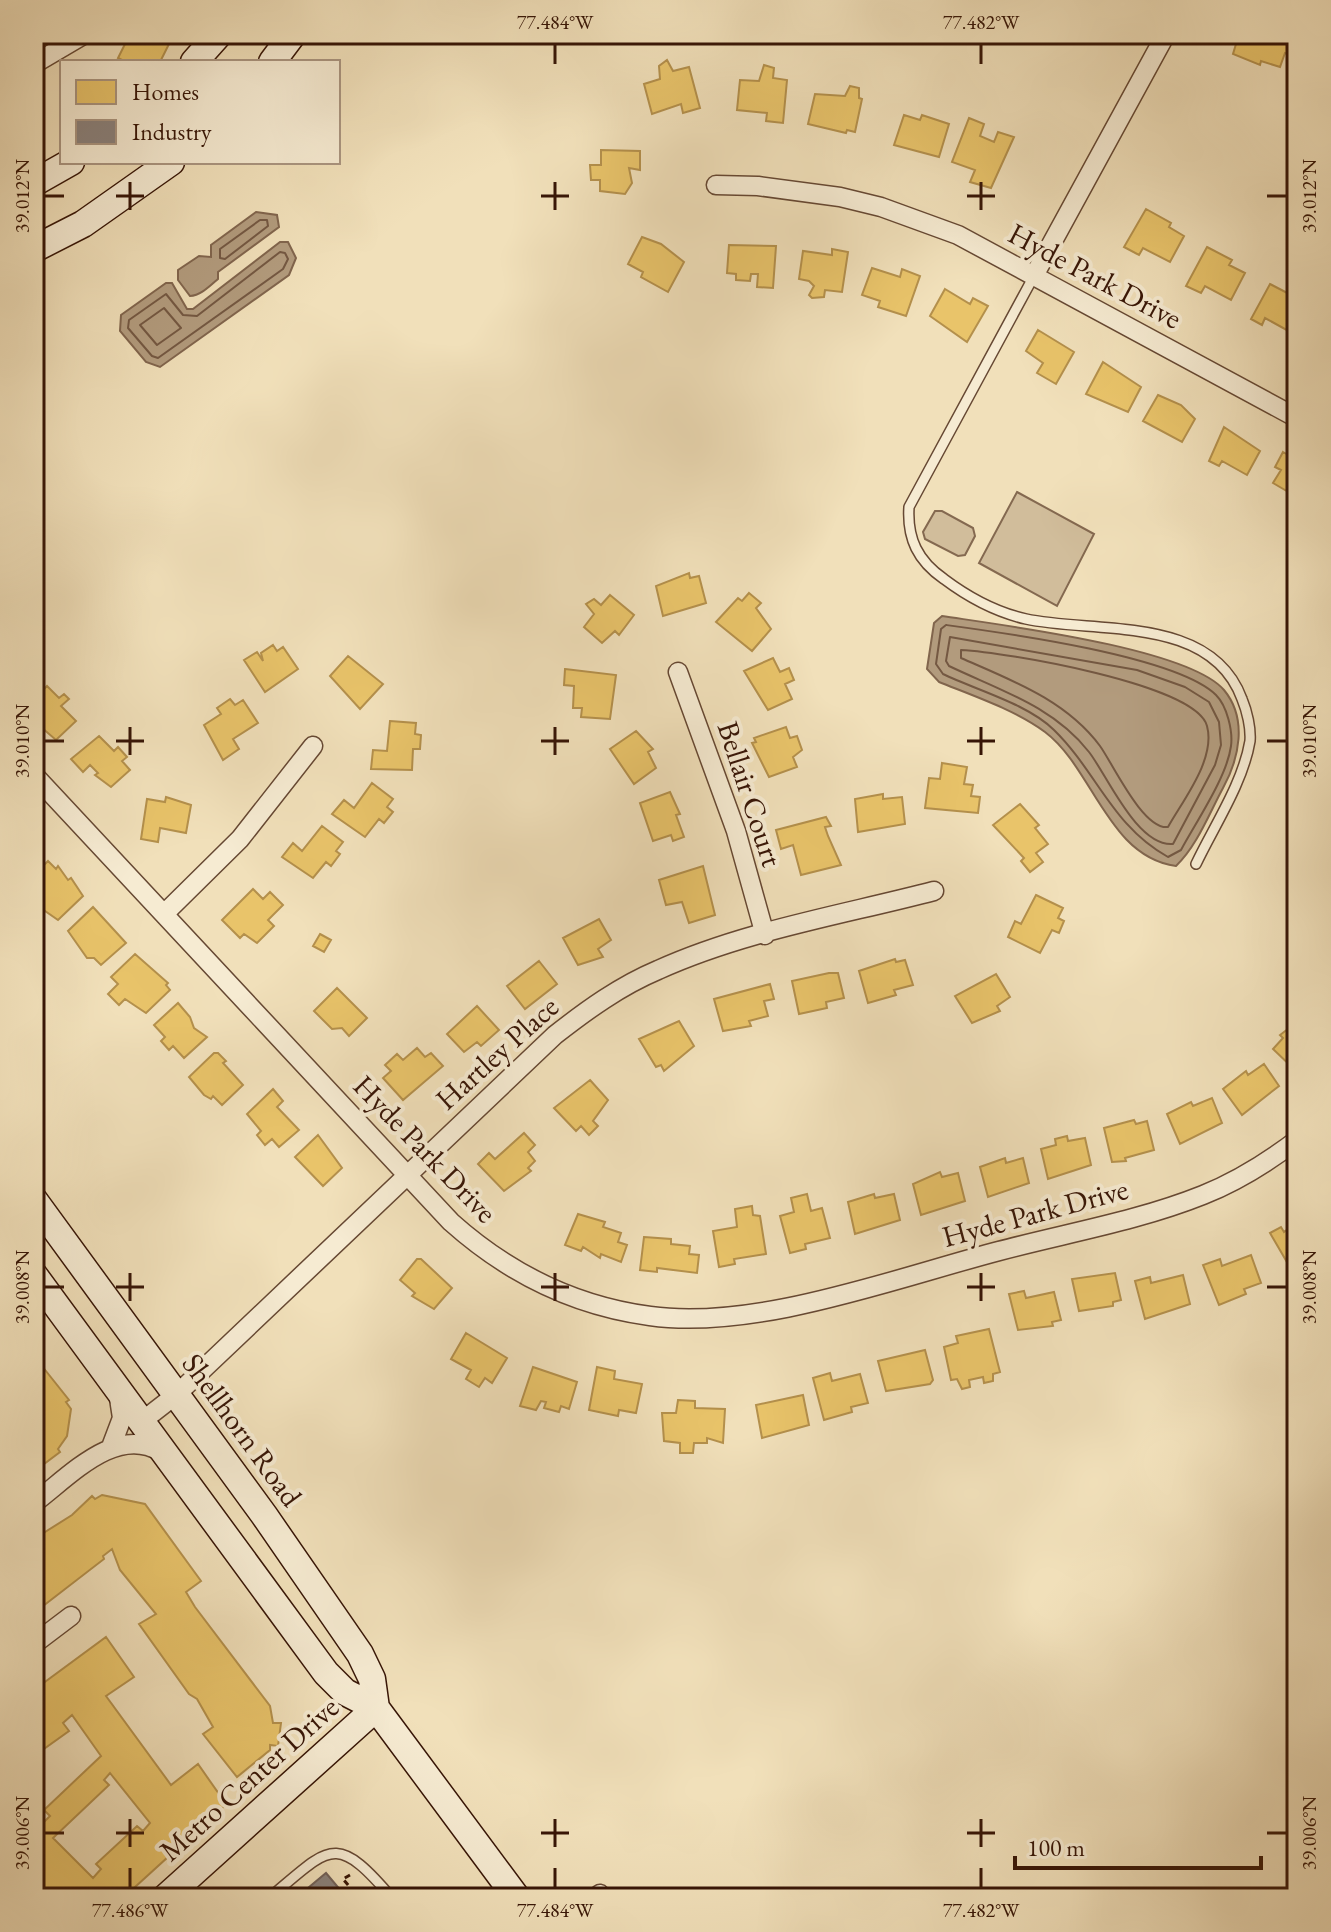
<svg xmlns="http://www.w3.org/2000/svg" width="1331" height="1932" font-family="'EB Garamond',serif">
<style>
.green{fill:#d1bd9b;stroke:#846950;stroke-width:2}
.water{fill:#b29b7d;stroke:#81654d;stroke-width:2}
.homes{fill:#e9c46a;stroke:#b4904c;stroke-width:2;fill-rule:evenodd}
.industry{fill:#8a817c;stroke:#716159;stroke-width:2}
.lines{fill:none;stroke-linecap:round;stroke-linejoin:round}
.shore{stroke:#745842;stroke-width:2}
.lane-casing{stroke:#664833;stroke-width:12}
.street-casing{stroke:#664833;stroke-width:21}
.secondary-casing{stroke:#371506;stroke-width:29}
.path{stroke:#371506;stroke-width:3;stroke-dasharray:6 4;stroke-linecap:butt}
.lane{stroke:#f6ebd2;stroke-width:9}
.street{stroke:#f6ebd2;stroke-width:18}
.secondary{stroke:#f6ebd2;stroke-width:26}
.ticks{fill:none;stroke:#371506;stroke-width:3}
.labels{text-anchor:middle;stroke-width:8;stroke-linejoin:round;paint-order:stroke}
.street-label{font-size:30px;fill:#371506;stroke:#f6ebd2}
.neatline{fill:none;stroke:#371506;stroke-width:3}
.ticks-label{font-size:20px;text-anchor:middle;fill:#371506}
</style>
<rect width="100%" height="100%" fill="#f1e0ba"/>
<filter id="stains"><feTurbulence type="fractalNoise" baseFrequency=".0025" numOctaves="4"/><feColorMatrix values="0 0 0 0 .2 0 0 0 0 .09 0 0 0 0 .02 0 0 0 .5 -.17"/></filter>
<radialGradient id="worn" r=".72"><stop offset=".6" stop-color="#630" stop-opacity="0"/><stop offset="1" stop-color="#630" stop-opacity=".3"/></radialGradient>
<path class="green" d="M1017,492L1094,534L1057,606L979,563Z
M935,511H942L973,528L975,536L965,555L958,556L925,539L923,532Z"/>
<path class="water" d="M256,212L277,215L279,227L218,272V279C210,286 200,296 190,296L178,280V270L199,256L211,257V245Z
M280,242H288L296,258L289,275L160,367L146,362L120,331L121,315L166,283H172L187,309H193Z
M942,616C1001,625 1188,648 1224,690C1248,719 1239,759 1223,788C1209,814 1197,846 1176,866C1108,857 1093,768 1045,732C1015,710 974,696 939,682L927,669L934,623Z"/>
<path class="homes" d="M130,34H174L160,62H126L118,58Z
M1239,34L1287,36L1297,39V47L1294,56L1285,53L1280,67L1261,61L1260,65L1233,54Z
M667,60L673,71L689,67L700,108L683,113L681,104L652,114L644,84L660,79L659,66Z
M764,65L774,68L773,78L787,80L783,123L766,121L767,113L737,110L740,80L759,81Z
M850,86L859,88V98L862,99L855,132L847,130L846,133L808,124L815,94L845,96Z
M904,115L920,120L922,115L949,124L939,157L894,145Z
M969,118L984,124L980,136L994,142L998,132L1014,137L991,188L970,182L975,170L952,162Z
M601,150L640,151V170L629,168L632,183L625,194L600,191V180H591L590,165H601Z
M1146,209L1171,223L1169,227L1184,236L1170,262L1143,248L1139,255L1124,247Z
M642,237L661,244L684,262L668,292L641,277L643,272L628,264Z
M729,245L776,246L773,288L757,287L758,274H751L750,281L736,280V274L727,273Z
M1207,247L1232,260L1229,265L1245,273L1231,300L1205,286L1201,293L1186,286Z
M832,249L848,252L842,292L825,290L824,297L812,298L809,295L814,286L809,281L799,279L803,251L832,255Z
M872,268L900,277L902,269L920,276L906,316L878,307L880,301L862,295Z
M1270,284L1295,297L1297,328L1294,334L1265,318L1262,325L1251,319Z
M945,289L970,304L973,298L988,306L967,342L930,316Z
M1038,330L1074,352L1056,384L1037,373L1043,363L1026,351Z
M1103,362L1141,387L1128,412L1086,394Z
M1158,395L1181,405L1195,419L1182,442L1143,421Z
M1224,427L1260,451L1247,475L1222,461L1219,466L1209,461Z
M1283,452L1297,460V497L1273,483L1281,470L1275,467Z
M689,573L690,578L699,576L706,603L663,616L656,586Z
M749,593L761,603L756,608L771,629L752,651L716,622L738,598L742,601Z
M610,595L634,615L619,635L615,631L602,643L584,627L594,614L586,604L594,599L601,605Z
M273,645L277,651L283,647L298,669L265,692L244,660L257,652L263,661L261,653Z
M348,656L383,684L360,709L330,676Z
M773,658L780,672L789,668L794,680L785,684L792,699L768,710L744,671Z
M565,669L616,675L610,719L581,717L582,708H573L574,686L564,685Z
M47,686L59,698L64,694L69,699L61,706L76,721L56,740L34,721V699Z
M230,699L235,705L243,700L258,723L233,739L239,749L223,760L204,725L221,714L217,708Z
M390,721L416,723L415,734L421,735L420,749H413L412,770L371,769L373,750L387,751Z
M786,727L790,738L797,736L802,750L793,757L797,767L769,777L752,743L756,742L754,738Z
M636,731L653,749L648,752L656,768L634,784L610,749Z
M99,736L114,751L118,747L127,757L122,761L130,770L111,787L95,775L98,773L90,765L83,772L71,759Z
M942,763L967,767L964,784L973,785L971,796L980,797L978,813L925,808L929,778L940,779Z
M372,783L393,799L387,807L393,812L384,823L379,819L365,837L332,814L344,800L354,808Z
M670,792L680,814L676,815L684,837L673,841L671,835L653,841L640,803Z
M883,794V799L902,797L905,824L858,832L855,799Z
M166,797L191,805L186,833L160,828L158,842L141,839L147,799L165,802Z
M1020,804L1039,825L1035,828L1048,844L1036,853L1043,862L1030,872L1021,861L1024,858L993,825Z
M826,817L831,826L825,827L828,836L841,865L801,875L793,845L781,849L776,830Z
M322,826L343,842L336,851L340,854L331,866L326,862L313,878L282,857L293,843L302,851Z
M48,861L56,869L58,866L68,880L71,878L83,896L58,920L38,906L34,895V875Z
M703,866L715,915L689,923L682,902L666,905L659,880Z
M253,889L263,899L270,892L283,905L268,920L274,926L257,943L244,934L240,938L222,920Z
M1036,895L1063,908L1058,918L1064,921L1059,933L1052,930L1040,953L1008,937L1015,921L1021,924Z
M93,907L126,943L101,965L94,958H87L68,931Z
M599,919L611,940L598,949L603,957L578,965L563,938Z
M320,934L331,940L324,952L313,946Z
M135,954L168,983L166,985L170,990L146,1013L125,999L119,1005L108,994L118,984L111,977Z
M895,959L896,962L905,960L913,985L894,990L896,995L868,1003L859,971Z
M539,961L557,984L525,1009L507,986Z
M829,973H838L844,998L826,1002L827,1008L799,1014L792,981Z
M996,974L1010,997L997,1006L1000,1011L972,1023L955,996Z
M770,984L774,999L764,1001L768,1016L749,1021L751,1026L723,1031L714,999Z
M337,988L367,1018L349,1036L342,1028L332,1029L314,1011Z
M178,1003L190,1017L194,1028L207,1037L184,1058L173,1046L169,1050L161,1041L165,1037L154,1025Z
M477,1006L499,1030L481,1046L477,1042L464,1052L447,1034Z
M679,1021L694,1046L664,1071L661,1065L656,1067L639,1039Z
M1297,1022V1069L1296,1071L1273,1049L1283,1038L1280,1035Z
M417,1048L425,1057L431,1053L443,1066L403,1100L383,1078L391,1071L385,1065L397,1054L403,1060Z
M214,1053H218L226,1061L223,1063L243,1085L222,1105L213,1096L211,1099L204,1095L189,1077Z
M1264,1064L1279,1086L1242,1115L1223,1089L1246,1071L1248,1075Z
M590,1080L608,1100L593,1121L598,1126L589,1135L581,1126L576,1131L554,1108Z
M273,1089L283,1101L277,1107L299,1130L279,1147L272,1139L265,1145L257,1135L261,1131L247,1114Z
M1212,1098L1222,1123L1180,1144L1167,1114L1191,1102L1193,1106Z
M1134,1120L1136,1124L1147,1121L1154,1150L1125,1158L1126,1161L1112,1162L1104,1128Z
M524,1133L535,1145L528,1152L535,1161L528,1168L531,1171L504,1191L478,1164L489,1153L495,1159Z
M318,1135L342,1168L323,1186L295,1157Z
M1067,1136L1068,1141L1085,1138L1091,1165L1048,1179L1041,1149L1056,1145L1055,1139Z
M1005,1158L1006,1163L1023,1158L1029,1183L988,1197L980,1167Z
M940,1172L942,1177L958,1173L965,1201L921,1215L913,1184Z
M807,1194L811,1211L822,1208L830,1238L805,1244L806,1249L790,1253L780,1216L794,1212L791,1198Z
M874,1194L875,1198L894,1194L900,1220L855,1234L848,1202Z
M752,1206L753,1215L760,1216L766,1254L734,1259L735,1264L719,1267L713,1231L737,1227L735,1209Z
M578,1214L605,1222L603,1227L621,1233L618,1242L627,1245L621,1262L601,1254L600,1258L583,1247L581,1251L565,1245Z
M1297,1222V1265L1291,1269L1270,1233L1281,1227L1284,1232Z
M644,1237L671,1239V1244L690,1246L689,1254L699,1255L697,1273L657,1268V1272L640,1270Z
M1251,1255L1261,1283L1244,1289L1246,1294L1219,1305L1203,1265L1220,1259L1222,1266Z
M417,1259H421L452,1288L434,1309L412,1296L415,1293L400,1280Z
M1115,1273L1121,1300L1113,1302V1306L1079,1311L1072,1279Z
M1183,1275L1190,1304L1145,1319L1135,1281L1150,1277L1151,1283Z
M1024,1291L1026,1298L1054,1292L1061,1320L1052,1322L1053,1326L1018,1330L1009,1294Z
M989,1329L1000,1372L993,1374V1381L984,1383L983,1377L969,1380L970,1387L962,1389L957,1379L951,1380L944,1347L958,1343L956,1336Z
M466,1333L507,1358L492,1383L485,1378L479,1387L466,1379L471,1370L451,1359Z
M925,1350L933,1380L930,1384L886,1391L878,1361Z
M34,1356L69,1400L66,1402L71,1409L67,1436L58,1449L60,1452L44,1464L42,1461L34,1471Z
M533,1367L577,1382L569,1409L561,1406L559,1412L544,1408L546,1402L541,1401L536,1410L520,1406Z
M597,1367L615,1371L614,1379L642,1384L636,1413L619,1410L618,1416L589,1410Z
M830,1373L832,1381L860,1374L868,1403L851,1407L852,1412L824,1420L813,1378Z
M803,1395L809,1425L762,1438L756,1405Z
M678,1400L695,1401V1408L725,1409L723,1443L707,1438V1443H694L693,1453H680V1443L664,1441L662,1413H676Z
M102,1495L145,1504L201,1581L186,1592L195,1607L270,1706L273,1723H281L278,1746L270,1745V1750L237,1777L203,1734L213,1727L197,1699L189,1694L139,1624L156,1614L120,1570L112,1549L103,1556L104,1559L34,1613V1539L72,1515L92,1496L95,1499Z
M106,1637L134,1677L106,1696L171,1785L198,1764L226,1804L186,1848L179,1840L166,1852L169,1856L123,1898H34V1818L41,1825L50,1816L44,1810L101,1756L72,1715L63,1723L69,1731L34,1756V1690ZM110,1773L150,1823L143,1831L137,1826L96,1864L101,1869L93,1878L53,1838L109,1785L104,1780Z"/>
<path class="industry" d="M326,1873L347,1898H296Z"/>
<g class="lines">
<path class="shore" d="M260,220H267L268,226L225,259L220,258V249Z
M280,252L285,253L288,259L283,269L158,358L152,356L128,328L129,320L166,294L183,315L197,316Z
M164,308L181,328L157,345L140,325Z
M946,625C1005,633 1176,656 1216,695C1227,706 1233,731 1231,746C1227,777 1196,822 1181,850L1168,857C1112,826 1097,772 1054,730C1028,704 976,690 943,674L936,664L941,629Z
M950,637L1137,670L1185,687L1209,702L1219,722L1221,745L1215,765L1173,844C1137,847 1107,775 1089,752C1053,706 999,690 949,666L946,661Z
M961,650C1004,652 1196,684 1207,726C1216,759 1183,800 1168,827C1143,830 1113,764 1100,746C1066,700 1011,680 961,658Z"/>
<defs>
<path id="lane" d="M1035,274L909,507C907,539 918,561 944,579C968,597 995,612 1026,619C1095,634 1211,614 1242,699C1247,711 1251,728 1250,741C1243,783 1214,826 1196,864
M269,1898C330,1847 335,1831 392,1898"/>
<path id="street" d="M34,64L85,34
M716,185L758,186L840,197L881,207L958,235L1297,418
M1035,274L1166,34
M678,672L736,831L765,935
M34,775L451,1222C508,1273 575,1306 650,1316C755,1331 896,1278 999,1251C1067,1233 1138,1221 1203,1195C1238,1181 1268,1162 1297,1140
M164,914L240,839L313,746
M141,1422L177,1394L555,1035C587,1010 620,986 658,970C744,931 842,915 934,891
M111,1447L122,1418L118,1392
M34,1503C69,1477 116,1424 161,1452
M34,1644L71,1616
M595,1898L600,1894"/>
<path id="secondary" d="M194,62L219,34
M272,62L293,34
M34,183L71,162
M34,249L83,224L171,162
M34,1200L264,1515L360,1654L372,1679L376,1708
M34,1275L326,1673L345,1692L376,1708L517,1898
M165,1898L376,1708"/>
</defs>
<use href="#lane" class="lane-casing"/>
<use href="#street" class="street-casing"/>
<use href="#secondary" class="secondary-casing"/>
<path class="path" d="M206,1394L209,1392
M350,1875L343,1879L359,1898"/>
<use href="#lane" class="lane"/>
<use href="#street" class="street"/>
<use href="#secondary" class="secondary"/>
</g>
<path class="ticks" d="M555,44V64M981,44V64M130,182V210M555,182V210M981,182V210M44,196H64M116,196H144M541,196H569M967,196H995M1267,196H1287M130,727V755M555,727V755M981,727V755M44,741H64M116,741H144M541,741H569M967,741H995M1267,741H1287M130,1273V1301M555,1273V1301M981,1273V1301M44,1287H64M116,1287H144M541,1287H569M967,1287H995M1267,1287H1287M130,1819V1847M555,1819V1847M981,1819V1847M44,1833H64M116,1833H144M541,1833H569M967,1833H995M1267,1833H1287M130,1868V1888M555,1868V1888M981,1868V1888"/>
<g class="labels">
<g class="street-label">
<text transform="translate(1095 276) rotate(28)" y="10">Hyde Park Drive</text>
<text transform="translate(750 794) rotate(72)" y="10">Bellair Court</text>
<text transform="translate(497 1053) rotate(-42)" y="10">Hartley Place</text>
<text transform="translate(425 1149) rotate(46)" y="10">Hyde Park Drive</text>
<text transform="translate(1035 1213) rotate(-15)" y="10">Hyde Park Drive</text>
<text transform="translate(242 1430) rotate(54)" y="10">Shellhorn Road</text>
<text transform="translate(249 1779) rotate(-42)" y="10">Metro Center Drive</text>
</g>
</g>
<rect width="1331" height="1932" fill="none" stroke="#f1e0ba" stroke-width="88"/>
<rect x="60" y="60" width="280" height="104" fill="#f6ebd2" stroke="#aa9580" stroke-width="2"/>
<rect x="76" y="80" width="40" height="24" fill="#e9c46a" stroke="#aa9580" stroke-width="2"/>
<text x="132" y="100" font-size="24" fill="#371506">Homes</text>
<rect x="76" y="120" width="40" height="24" fill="#8a817c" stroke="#aa9580" stroke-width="2"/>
<text x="132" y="140" font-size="24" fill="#371506">Industry</text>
<path d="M1015 1856v12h246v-12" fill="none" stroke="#371506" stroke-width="4"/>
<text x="1027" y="1856" font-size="24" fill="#371506" stroke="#f6ebd2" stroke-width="6" paint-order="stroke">100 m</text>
<rect x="44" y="44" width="1243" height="1844" class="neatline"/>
<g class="ticks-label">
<text x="555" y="29">77.484°W</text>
<text x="981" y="29">77.482°W</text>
<text transform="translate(22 196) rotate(-90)" y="7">39.012°N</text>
<text transform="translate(1309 196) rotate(-90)" y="7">39.012°N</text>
<text transform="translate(22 741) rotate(-90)" y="7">39.010°N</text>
<text transform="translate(1309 741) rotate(-90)" y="7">39.010°N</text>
<text transform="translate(22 1287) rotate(-90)" y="7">39.008°N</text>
<text transform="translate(1309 1287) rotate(-90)" y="7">39.008°N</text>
<text transform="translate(22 1833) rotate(-90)" y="7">39.006°N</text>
<text transform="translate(1309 1833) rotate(-90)" y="7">39.006°N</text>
<text x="130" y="1917">77.486°W</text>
<text x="555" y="1917">77.484°W</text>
<text x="981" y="1917">77.482°W</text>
</g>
<rect width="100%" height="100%" filter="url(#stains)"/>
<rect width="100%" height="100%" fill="url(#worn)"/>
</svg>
